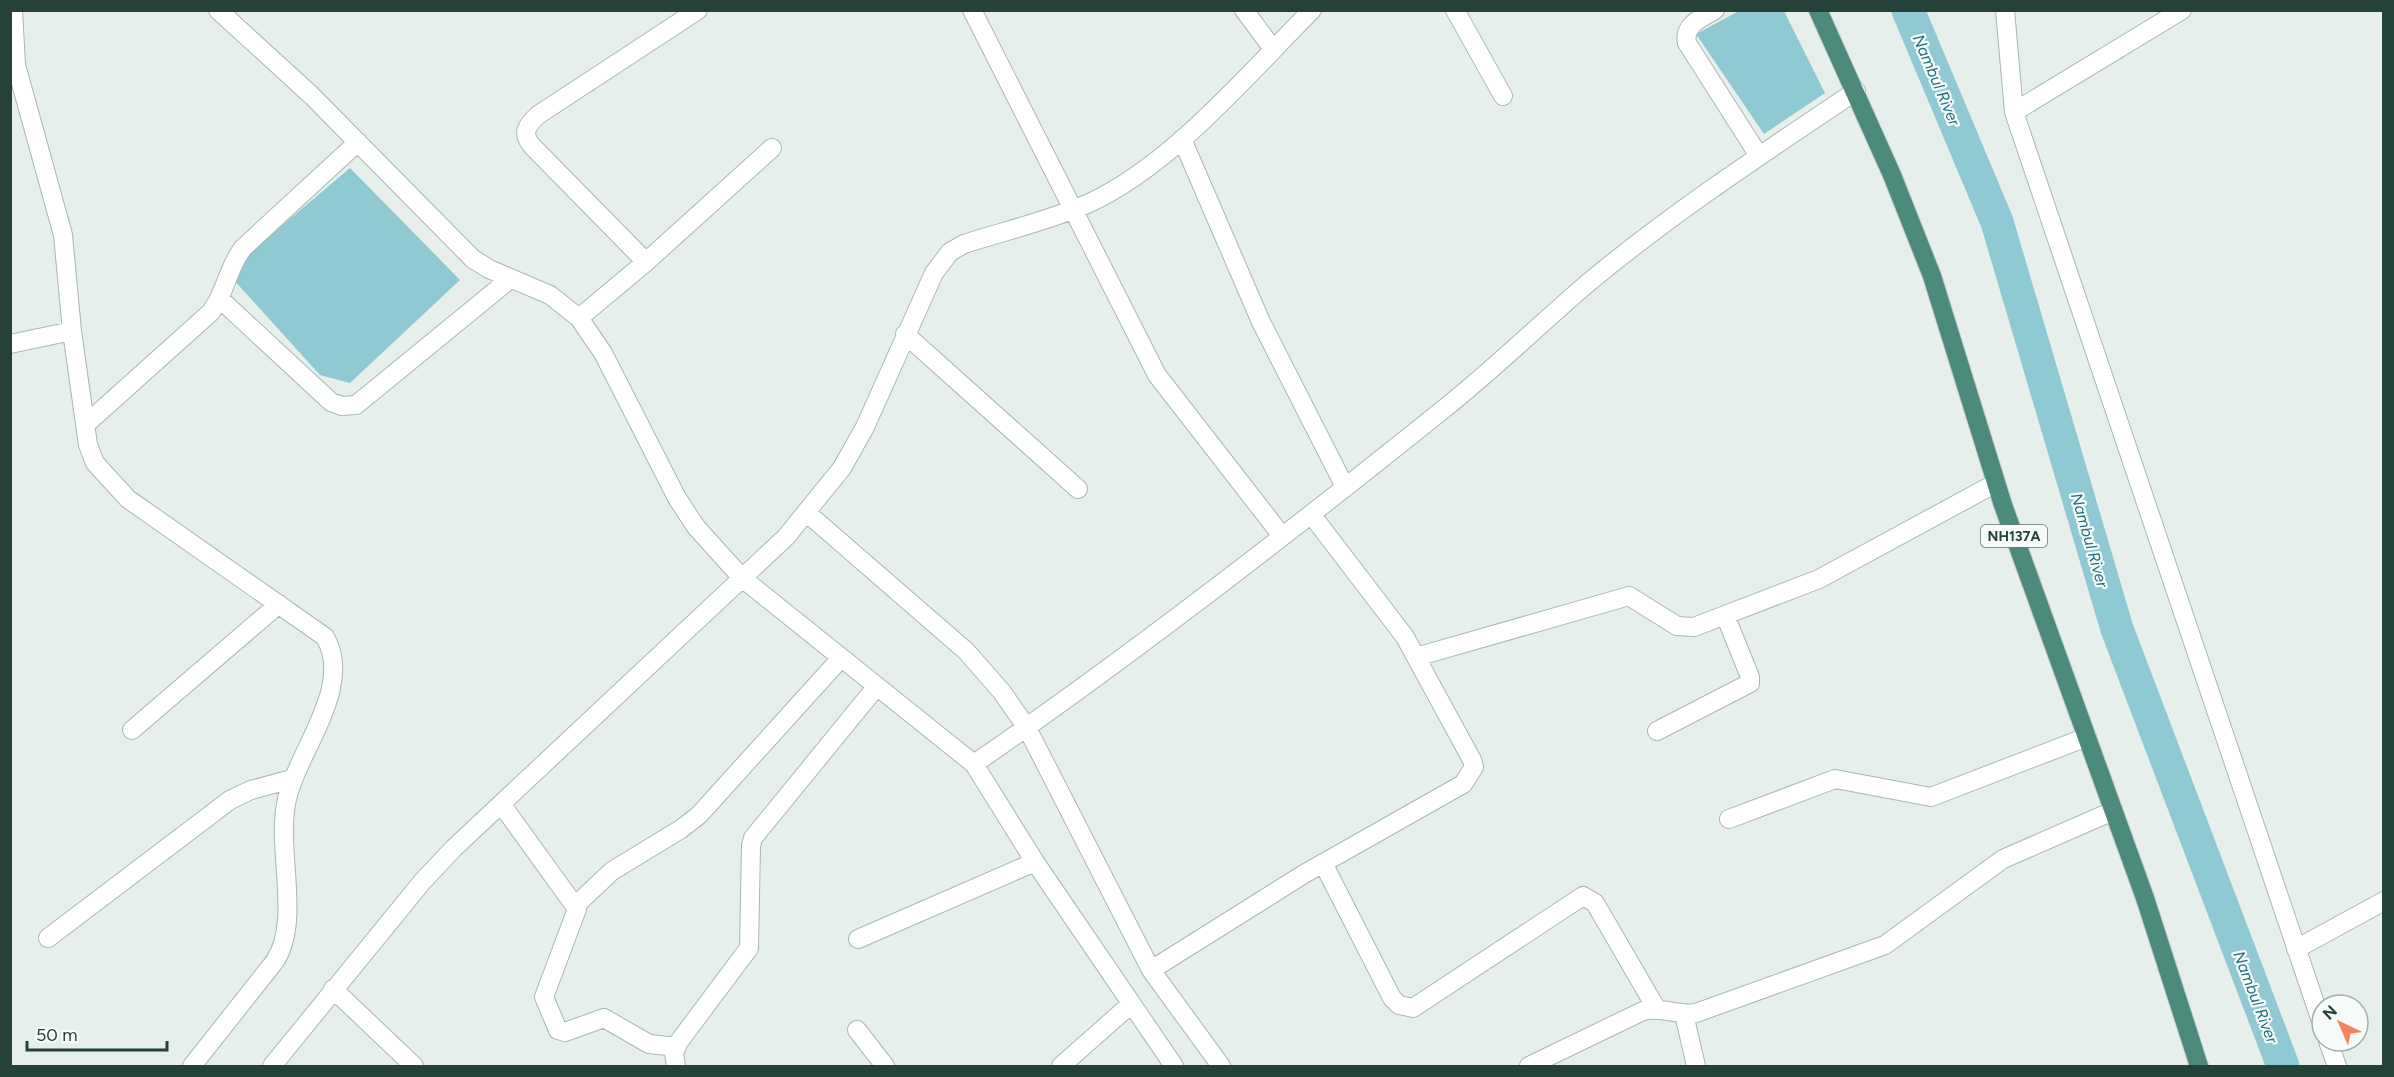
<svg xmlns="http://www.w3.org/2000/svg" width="2394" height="1077" font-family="Figtree,sans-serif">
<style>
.water{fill:#8ec9d4}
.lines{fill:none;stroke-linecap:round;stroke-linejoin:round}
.river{stroke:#8ec9d4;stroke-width:33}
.minor-casing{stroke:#a8b8b2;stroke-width:20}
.trunk-casing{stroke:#c2cac8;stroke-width:20}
.minor{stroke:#fff;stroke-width:18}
.trunk{stroke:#4c8a7c;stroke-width:18}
.labels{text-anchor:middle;stroke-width:4.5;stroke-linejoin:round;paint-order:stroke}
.shield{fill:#f7fbf9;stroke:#637a73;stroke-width:1.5}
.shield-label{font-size:14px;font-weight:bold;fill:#24423a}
.water-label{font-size:16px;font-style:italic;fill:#1c6f80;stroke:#f7fbf9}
</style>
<rect width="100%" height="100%" fill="#e6efeb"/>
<path class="water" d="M1739,11H1784L1825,93L1764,134L1696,34Z
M350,168L460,280L350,383L320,375L232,278V268Z"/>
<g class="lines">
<path class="river" d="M1908,10L1997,222L2117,629L2283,1066"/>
<defs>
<path id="minor" d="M13,10L16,65L63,235L72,331L88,445L95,463L128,499L325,637C355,688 295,753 286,804C277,852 301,921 275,961L192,1066
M218,10L311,95L473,259L489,269L550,295L579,318L603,353L677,498L696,527L742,578L974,764L1035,862L1174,1066
M972,10L1157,375L1282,536
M1244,10L1273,49
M1455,10L1503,96
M1715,10C1701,18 1683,25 1687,43L1759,156
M2005,10L2014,112L2322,1024
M2014,112L2182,10
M1182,139L1261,322L1345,487
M646,262L533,147C521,134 526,126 538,115L698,10
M220,299L331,402L342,406L356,405L510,279
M579,318L646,262L772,148
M905,334L1078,489
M10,344L72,331
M85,425L211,312C226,292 227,269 243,248L358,142
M807,513L966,651L1002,692L1027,728L1151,970L1221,1066
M1416,657L1629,596L1677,626L1694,627L1819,579L1996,483
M132,730L279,604
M1657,731L1750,683V677L1725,615
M974,764C1136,652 1292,531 1445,408C1495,368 1540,324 1588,283C1672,213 1765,152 1856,91
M502,805L577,909L544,997L558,1030L565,1032L604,1018L649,1044L677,1047
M1729,819L1835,779L1931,797L2087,737
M1323,863L1392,998L1399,1005L1413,1008L1583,896L1595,903L1656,1008
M576,905L612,871L681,829L699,815L841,658
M48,938L230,800L251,790L292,779
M858,939L1035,862
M2296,949L2384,901
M1151,970L1304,874L1463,784L1474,767L1472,760L1405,637L1311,514
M333,989L414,1066
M1684,1014L1696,1066
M857,1030L885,1066
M2328,1041L2337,1066
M272,1066L422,882L454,848L786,537L842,468L865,427L934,273L950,252L964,244C1004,231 1048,221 1087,204C1171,166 1247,75 1312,10
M676,1066L674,1053L678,1043L749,948L751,846L753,838L877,686
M1061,1066L1130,1005
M1529,1066L1643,1011C1662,1006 1678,1016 1696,1013L1885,945L2003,859L2113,811"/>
<path id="trunk" d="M1818,10L1892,175L1932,276L2003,505L2145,898L2199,1066"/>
</defs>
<use href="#minor" class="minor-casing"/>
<use href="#trunk" class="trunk-casing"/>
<use href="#minor" class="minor"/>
<use href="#trunk" class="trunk"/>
</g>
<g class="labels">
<rect class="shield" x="1981" y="525" width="66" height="22" rx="4.5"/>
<g class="shield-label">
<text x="2014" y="541">NH137A</text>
</g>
<g class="water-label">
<text transform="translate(1937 80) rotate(67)" y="6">Nambul River</text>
<text transform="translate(2090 540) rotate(74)" y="6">Nambul River</text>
<text transform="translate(2256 997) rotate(69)" y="6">Nambul River</text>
</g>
</g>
<rect width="2394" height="1077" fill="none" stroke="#24423a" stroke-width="24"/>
<g transform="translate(2340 1023) rotate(316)"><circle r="28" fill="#f7fbf9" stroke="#a3b1ad" stroke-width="1.5"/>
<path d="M0-4.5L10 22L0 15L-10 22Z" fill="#f4845f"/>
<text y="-9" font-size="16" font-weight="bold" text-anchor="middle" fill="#24423a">N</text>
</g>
<path d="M27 1041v9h140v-9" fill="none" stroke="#24423a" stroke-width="3"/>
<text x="36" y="1041" font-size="18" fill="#24423a" stroke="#f7fbf9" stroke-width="4.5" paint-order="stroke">50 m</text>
</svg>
